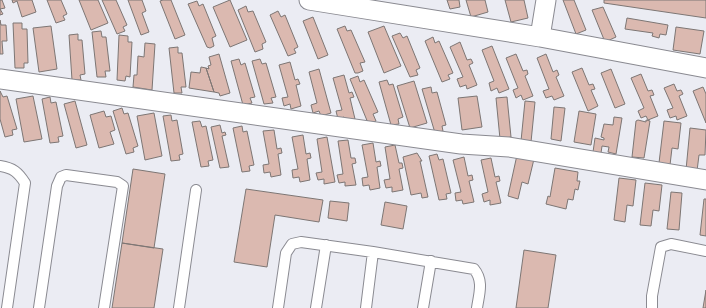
<svg xmlns="http://www.w3.org/2000/svg" width="706" height="308" font-family="Spectral,serif">
<style>
.building{fill:#dbb9b0;stroke:#7d7674}
.lines{fill:none;stroke-linecap:round;stroke-linejoin:round}
.service-casing{stroke:#8a8a91;stroke-width:12}
.minor-casing{stroke:#8a8a91;stroke-width:21}
.service{stroke:#fff;stroke-width:10}
.minor{stroke:#fff;stroke-width:19}
</style>
<rect width="100%" height="100%" fill="#ebecf3"/>
<path class="building" d="M0,0H2L5,8L0,9L3,14L0,15Z
M12,0H32L36,12L22,17L17,1L13,3Z
M47,0H61L67,14L63,16L65,20L56,23Z
M79,0H98L108,23L91,30Z
M102,0H116L127,25L123,27L125,31L117,34Z
M128,0H142L146,11L142,13L149,32L141,35Z
M163,0H171L185,35L175,39L160,1Z
M230,0L247,40L230,47L213,7Z
M447,0H459L460,7L450,9Z
M466,0H485L488,12L471,17Z
M505,0H524L528,18L511,22Z
M563,0H574L586,30L576,34Z
M604,0H706V18L604,3Z
M197,1L199,6L203,4L216,36L212,38L214,46L210,48L207,47L188,4Z
M246,6L248,12L253,11L266,42L262,44L263,49L255,52L238,10Z
M603,7L616,37L605,42L592,10Z
M278,11L281,17L285,15L298,47L294,49L296,53L288,56L270,15Z
M313,17L328,55L318,59L303,21Z
M627,18L668,25L666,35L660,34L659,38L652,36L653,33L625,29Z
M0,20L1,25H6L7,41H2L3,54H0Z
M13,23H22V29H27L28,63H24V68H15Z
M51,26L57,69L39,72L33,28Z
M345,26L347,31L351,30L365,62L360,63L363,71L358,73H355L337,29Z
M384,26L401,66L384,73L368,32Z
M676,27L704,31L700,54L673,50Z
M101,31L102,37H106L110,71H105L106,77H97L92,32Z
M400,33L403,38L407,36L420,68L416,70L418,75L410,77L392,36Z
M78,34V40H82L85,74L80,75L81,80H72L69,35Z
M119,35L128,36V42H132L130,77L126,76L125,81L117,80Z
M433,37L435,43L439,41L453,73L448,75L450,79L442,82L425,41Z
M460,42L467,60L471,59L473,63L469,65L477,85L467,89L466,85L460,87L457,79L463,77L450,47Z
M145,43L155,44L152,90L133,87L134,75H137L138,56L144,57Z
M492,46L509,89L499,93L497,88L491,91L489,83L494,81L482,50Z
M178,47V53H182L186,87H181L182,93H174L169,48Z
M219,54L230,93L220,96L219,93L214,92L206,68L209,69L208,66L211,65L209,57Z
M516,54L523,71L527,70L528,74L525,76L533,96L523,100L521,95L516,98L513,90L518,88L506,58Z
M546,54L553,72L557,70L559,75L556,77L564,96L554,100L552,96L546,98L543,91L549,89L537,58Z
M239,59L241,65L245,63L255,97L250,98L252,103L243,105L231,61Z
M260,59L262,64L266,63L276,97L271,98L273,103L264,104L252,61Z
M290,62L295,80L298,79L300,84L296,85L301,106L291,109L290,104L284,106L282,98L288,97L279,65Z
M201,67L206,68L214,92L189,88L191,72L200,73Z
M582,68L589,85L593,84L595,89L591,90L598,106L588,111L572,72Z
M319,69L331,113L321,116L319,111L313,113L311,105L317,103L309,72Z
M611,69L625,104L615,108L601,73Z
M641,74L648,91L652,90L654,95L650,96L658,116L648,120L646,116L641,118L638,111L644,108L631,78Z
M344,75L349,93L352,92L354,97L350,98L355,119L345,122L344,117L338,119L336,111L342,110L333,78Z
M358,76L360,82L364,80L378,112L373,114L376,121L371,123H368L350,79Z
M387,80L389,85L393,84L403,117L398,119L399,124L391,125L379,82Z
M414,81L427,123L410,128L397,86Z
M674,84L677,91L681,90L683,94L679,96L687,116L677,120L676,116L670,118L667,110L673,108L664,88Z
M431,87L432,93L437,92L446,125L442,126L443,131L435,133L422,89Z
M703,87L706,94V123L693,91Z
M0,91L3,97L7,96L17,129L12,130L13,135L5,137L0,119Z
M33,96L42,139L24,142L16,99Z
M477,96L482,127L462,130L458,98Z
M50,97L51,103L56,102L63,136L58,137L59,142L50,143L42,99Z
M507,97L511,137L500,139L496,98Z
M75,101L87,145L76,148L64,104Z
M525,101L535,102L531,142L521,141Z
M554,107L565,108L561,141L551,139Z
M122,108L124,114L128,113L138,146L133,148L134,152L126,154L113,111Z
M104,111L106,117L111,116L115,130L110,132L114,144L99,148L90,115Z
M579,111L596,114L591,145L574,142Z
M154,113L162,156L145,160L137,116Z
M171,115L172,121L177,120L183,154L179,155L180,160L171,161L163,116Z
M614,117L622,118L616,154L608,152L609,147L602,146L601,153L593,152L595,138L604,140V138L601,137L604,124L613,125Z
M638,120L646,122V120L650,121L644,158L632,157L636,121Z
M200,121L202,127L206,126L213,160L208,161L209,166L201,167L192,122Z
M664,121L681,123L678,149L672,148L670,165L659,163Z
M220,125L222,133L225,132L226,135L222,136L229,167L220,168L211,127Z
M242,126L243,132L247,131L254,165L249,166L250,171L242,172L233,128Z
M690,128L706,130L705,155H699L697,171L686,170Z
M274,130L277,149L281,148L282,153L278,154L281,175L271,177L270,172L264,173L263,165L269,164L263,131Z
M303,135L306,154L310,153L311,158L307,159L310,180L300,182L299,177L293,178L292,170L298,169L292,137Z
M327,137L335,182L324,184V179L318,180L316,173L322,172L317,139Z
M348,140L351,158H355L356,163L352,164L356,185L345,186V182L339,183L337,175L343,174L338,141Z
M373,143L376,162L380,161L381,166L377,167L380,188L370,190L369,185L363,186L362,178L368,177L362,145Z
M395,145L399,163H402L403,168L399,169L403,190L392,192V187L386,188L384,180L390,179L385,147Z
M417,153L422,161H420L428,197L422,198L421,193L411,195L403,157Z
M437,154L439,160L443,159L451,193L446,194L447,199L439,200L429,156Z
M517,155L534,159L528,184L522,182L518,199L508,196Z
M464,157L468,176L472,175L473,180L469,181L474,202L463,204L462,200L456,201L455,193L461,192L453,160Z
M491,158L495,177L499,176L500,181L496,182L501,203L490,205V200L484,202L482,194L488,192L481,160Z
M555,168L578,172L577,181H580L578,190L575,189L573,200L568,199L566,209L546,204L548,196L550,197Z
M133,169L165,174L154,248L122,243Z
M619,178L636,180L633,206L627,205L625,222L614,220Z
M645,183L662,185L659,211L653,210L651,226L640,225Z
M246,189L323,200L319,222L275,215L267,267L234,262Z
M671,192L682,193L679,230L667,229Z
M704,199H706V236L700,235Z
M330,201L349,203L347,221L328,218Z
M385,202L407,206L403,229L381,225Z
M122,243L163,249L154,308H112Z
M524,250L556,255L548,308H516Z
M706,290V308H703Z"/>
<g class="lines">
<defs>
<path id="service" d="M0,166C13,168 18,172 25,183L7,308
M39,308L57,186L61,177L66,175L117,182L123,186L104,308
M179,308L196,190
M278,308L286,253L292,244L301,242L373,252L474,269C484,281 479,294 477,308
M316,308L326,245
M366,308L373,252
M423,308L431,261
M652,308V296L661,247L671,244L706,251"/>
<path id="minor" d="M309,0L540,37L706,68
M540,37L546,0
M0,79L461,144L509,147L706,180"/>
</defs>
<use href="#service" class="service-casing"/>
<use href="#minor" class="minor-casing"/>
<use href="#service" class="service"/>
<use href="#minor" class="minor"/>
</g>
</svg>
